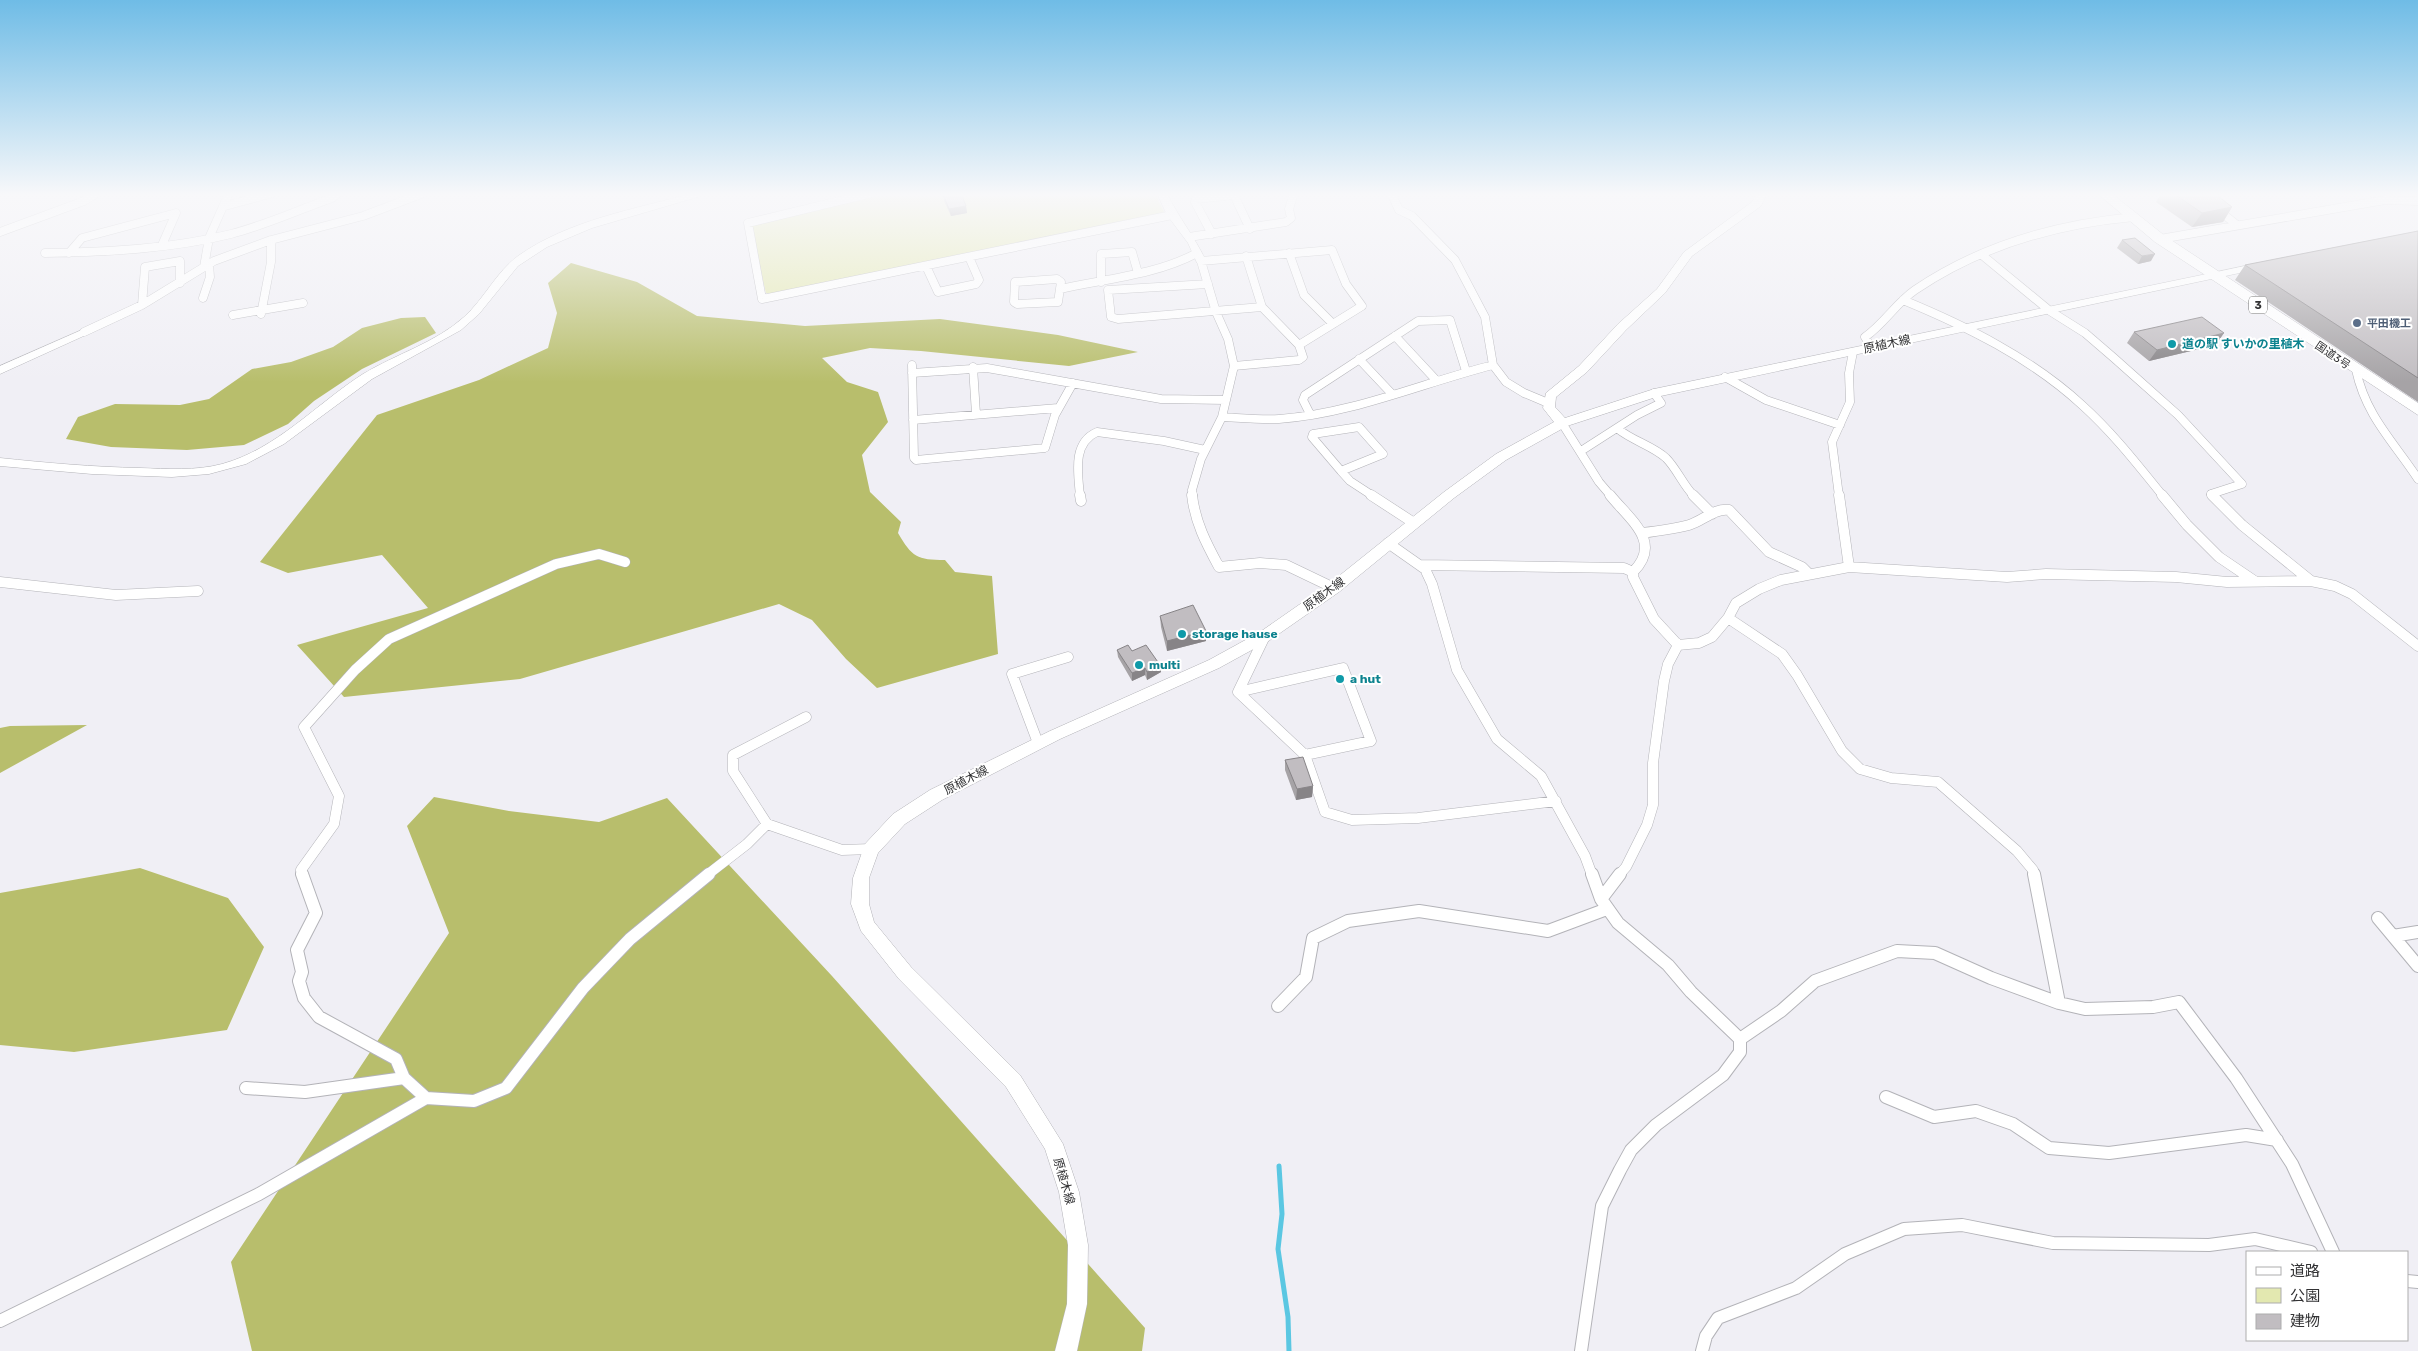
<svg xmlns="http://www.w3.org/2000/svg" width="2418" height="1351" font-family="Rubik,'Noto Sans JP',sans-serif">
<style>
.green{fill:#e3e8b0}
.forest{fill:#b8be6c}
.lines{fill:none;stroke-linecap:round;stroke-linejoin:round}
.stream{stroke:#5bc7e2;stroke-width:5}
.minor-far2-casing{stroke:#b3b3b8;stroke-width:9}
.minor-far1-casing{stroke:#b3b3b8;stroke-width:11}
.minor-casing{stroke:#b3b3b8;stroke-width:14}
.tertiary-casing{stroke:#b3b3b8;stroke-width:1}
.secondary-casing{stroke:#b3b3b8;stroke-width:1}
.trunk-casing{stroke:#b3b3b8;stroke-width:1}
.minor-far2{stroke:#fff;stroke-width:8}
.minor-far1{stroke:#fff;stroke-width:10}
.minor{stroke:#fff;stroke-width:12}
.tertiary{fill:#fff;fill-rule:evenodd}
.secondary{fill:#fff;fill-rule:evenodd}
.trunk{fill:#fff;fill-rule:evenodd}
.wall{fill:#a6a3a6}
.shaded-wall{fill:#878487}
.building{fill:#c1bdc1;stroke:#878487}
.service-dot{fill:#5c6f8a;stroke:#fff;stroke-width:2}
.culture-dot{fill:#0f9aa8;stroke:#fff;stroke-width:2}
.labels{text-anchor:middle;stroke-width:4;stroke-linejoin:round;paint-order:stroke}
.shield{fill:#fff;stroke:#707071;stroke-width:1}
.shield-label{font-size:11px;font-weight:bold;fill:#323234}
.far-service-label{font-size:11px;font-weight:bold;fill:#4e5e75;stroke:#fff;text-anchor:start}
.far-street-label{font-size:11px;fill:#323234;stroke:#fff}
.street-label{font-size:12px;fill:#323234;stroke:#fff}
.culture-label{font-size:12px;font-weight:bold;fill:#0d838f;stroke:#fff;text-anchor:start}
</style>
<rect width="100%" height="100%" fill="#f0eff5"/>
<path class="green" d="M885,193H1155L1165,214L772,295L766,293L750,227L756,222Z"/>
<path class="forest" d="M571,263L637,282L697,316L805,326L940,319L1058,335L1138,352L1069,366L921,351L870,348L822,358L847,382L878,392L888,422L862,455L870,492L901,522L898,533C912,557 917,560 945,560L955,572L992,576L998,654L877,688L846,659L812,620L779,604L520,679L344,697L297,645L428,608L382,555L288,573L260,562L377,415L479,380L548,348L557,313L548,283Z
M425,317L436,333L362,369L314,401L288,424L244,445L187,450L111,447L66,439L78,417L115,404L180,405L209,399L252,369L291,362L333,347L362,328L401,318Z
M87,725L0,773V728L10,726Z
M434,797L509,811L599,822L667,798L832,976L1145,1328L1142,1351H252L231,1262L449,933L407,826Z
M140,868L228,898L264,947L227,1030L74,1052L0,1045V893Z"/>
<g class="lines">
<path class="stream" d="M1279,1166L1282,1214L1278,1249L1288,1317L1289,1351"/>
<defs>
<path id="minor-far2" d="M872,193L748,223L762,299L1172,215
M1391,193L1399,210L1412,216L1455,260L1485,317L1493,365L1506,382L1524,393L1548,403
M2197,193L2237,225
M225,206L273,193
M0,232L84,201L97,193
M1212,234L1195,202L1196,199L1234,195L1250,229
M1189,237L1286,222L1291,218L1289,209L1294,193
M2160,239L2385,200L2418,201
M45,253C107,252 171,249 231,234C266,225 298,210 332,198L338,193
M69,253L82,238L176,213L162,245
M1289,253L1304,295L1333,324
M1982,255L2050,311L2085,333L2114,358L2178,415L2242,484L2211,494L2213,496
M926,266L938,292L976,284L979,280L969,257
M204,267L209,238L229,193
M1057,279L1061,282L1058,302L1017,304L1014,302L1015,282Z
M1101,282V254L1132,252L1138,273
M1208,284L1108,290L1111,317L1118,319L1262,307
M1060,289C1105,279 1156,275 1197,253
M203,298L210,277L209,264
M1903,300C1966,326 2031,358 2082,405C2113,433 2137,464 2163,496
M142,305L145,267L180,261V283
M261,314L271,262V240
M233,315L303,303
M84,332L142,305L214,261L271,240L363,216L424,193
M1395,336L1436,380
M1871,347L1865,337C1884,324 1896,303 1915,290C1980,246 2056,224 2134,217
M1359,359L1392,394
M912,365L914,458L916,460L1045,448L1055,415L1073,383
M1234,366L1299,360L1303,357L1299,345L1262,307L1246,256
M973,367L976,414
M2356,370C2366,416 2393,441 2418,479
M912,373L987,368L1161,399L1226,400
M1725,377L1766,400L1840,425
M1310,414L1303,400L1305,395L1418,321L1450,320L1466,371
M1222,417C1241,418 1260,420 1279,419C1352,414 1422,383 1493,365
M913,420L1058,408
M1562,423L1599,482L1611,496
M1359,427L1383,454L1341,471L1312,437L1313,434Z
M1618,429C1633,441 1653,446 1666,458C1677,469 1683,485 1694,496
M1581,451L1637,415L1661,403L1654,393
M1341,471L1350,481L1373,496
M1080,496C1078,473 1072,443 1097,432L1164,441L1205,450
M1193,496L1192,490L1201,459L1222,417L1234,366L1228,339L1216,312L1201,261L1332,250L1346,284L1362,306L1299,345
M1839,496L1832,442L1850,402L1849,373L1853,352"/>
<path id="minor-far1" d="M1080,495L1081,501
M1192,495C1195,522 1206,543 1219,567L1260,563L1286,565L1334,588
M1371,495L1414,523
M1610,495C1630,520 1663,542 1633,572V577L1654,619L1678,645
M1693,495L1712,514
M1839,495L1849,567
M2162,495L2187,525L2219,557L2253,580
M2212,495L2242,525L2311,581
M1642,533C1658,531 1674,529 1689,525C1703,521 1714,508 1729,510L1769,552L1802,567L1809,574
M1388,543L1425,569L1432,584L1457,670L1497,739L1541,776L1585,856L1592,875
M1420,565L1624,568L1633,572
M0,582L116,595L198,591
M1728,618L1782,654L1797,675L1842,751L1860,769L1891,778L1938,782L2017,851L2033,870L2034,875
M1265,636L1238,692L1305,755L1325,812L1352,820L1418,818L1556,801
M1678,645L1699,643L1712,637L1728,618L1736,603L1759,589L1781,580L1849,567L2007,577L2046,574L2176,577L2227,582L2311,581L2335,586L2352,594L2418,646
M1238,692L1343,668L1371,741L1305,755
M806,717L733,755V771L767,824L842,850L871,849
M1038,743L1012,674L1068,657
M303,875L301,870L334,824L339,796L304,727L355,670L389,639L556,564L599,554L625,562
M707,875L747,844L767,824
M1619,875L1626,867L1647,825L1653,805V763L1664,681L1668,664L1678,645"/>
<path id="minor" d="M302,874L316,913L297,950L302,972L299,981L304,998L319,1017L396,1059L404,1078
M2034,874L2059,1003
M1601,899L1620,874
M2378,918L2418,966
M2393,936L2418,932
M1278,1006L1306,977L1313,938L1348,921L1419,911L1548,931L1607,909
M1740,1039L1781,1011L1815,981L1897,951L1935,953L1991,978L2059,1003L2085,1009L2153,1007L2179,1002L2236,1078L2292,1164L2333,1252
M246,1088L305,1092L404,1078L426,1098L474,1101L506,1088L583,988L630,939L709,874
M1886,1097L1934,1117L1976,1111L2013,1124L2049,1148L2109,1153L2246,1135L2277,1140
M2407,1281L2418,1282
M0,1321L259,1194L426,1098
M1581,1351L1602,1206L1620,1170L1631,1150L1656,1125L1723,1075L1740,1052V1039L1691,992L1668,965L1618,923L1601,899L1592,874
M1702,1351L1706,1336L1718,1318L1796,1288L1845,1254L1904,1229L1962,1225L2053,1243L2209,1245L2255,1239L2311,1252"/>
<path id="tertiary" d="M694,193H711L592,228L547,247L518,266L479,314L461,330L372,379L284,444L246,464L209,474L172,477L92,474L0,466V458C47,463 93,467 140,468C167,469 196,471 222,464C277,449 316,404 363,374C396,354 435,343 464,317C485,298 496,272 518,256C569,220 635,209 694,193Z
M1157,193H1167C1178,217 1195,237 1206,261L1205,263L1201,264L1197,263L1188,243L1167,215Z
M2259,263L2264,266L2263,268L2216,278L2211,275L2212,273Z
M84,329L88,330V334L0,374V366Z"/>
<path id="secondary" d="M1757,193H1767L1761,206L1692,256L1665,293L1626,330L1587,372L1556,397L1555,407L1565,418L1654,389L2216,272L2222,275L2216,278L1656,397L1567,426L1506,460L1454,498L1339,592L1270,640L1219,668L1060,739L942,800L905,824L878,853L869,878V904L874,922L911,967L1020,1075L1063,1144L1079,1192L1088,1245L1087,1304L1077,1351H1055L1067,1304L1068,1245L1059,1192L1045,1149L1006,1087L899,979L861,931L851,904L853,878L865,844L893,814L930,790L1050,731L1209,660L1260,632L1329,584L1444,492L1496,454L1554,422L1543,408L1546,393L1579,366L1618,324L1657,289L1684,252L1752,202Z"/>
<path id="trunk" d="M2097,193H2111L2165,236L2418,403V415L2155,242Z"/>
</defs>
<use href="#minor-far2" class="minor-far2-casing"/>
<use href="#minor-far1" class="minor-far1-casing"/>
<use href="#minor" class="minor-casing"/>
<use href="#tertiary" class="tertiary-casing"/>
<use href="#secondary" class="secondary-casing"/>
<use href="#trunk" class="trunk-casing"/>
<use href="#minor-far2" class="minor-far2"/>
<use href="#minor-far1" class="minor-far1"/>
<use href="#minor" class="minor"/>
<use href="#tertiary" class="tertiary"/>
<use href="#secondary" class="secondary"/>
<use href="#trunk" class="trunk"/>
</g>
<path class="wall" d="M2161,193H2214L2232,207L2223,222L2192,227L2156,202Z
M943,194L966,206L967,213L951,216L944,201Z
M2418,231V402L2235,280L2245,265Z
M2122,240L2151,261L2138,264L2117,248Z
M2134,332L2216,345L2149,361L2127,343Z
M1160,616L1206,631V641L1167,651L1161,627Z
M1117,650L1132,651L1160,665L1161,672L1147,680L1145,675L1132,681L1118,657Z
M1285,760L1313,786L1312,797L1296,800L1285,770Z"/>
<path class="shaded-wall" d="M966,206L967,213L951,216L949,209Z
M2232,207L2223,222L2192,227L2202,213Z
M2155,254L2151,261L2138,264L2142,256Z
M2224,333L2216,345L2149,361L2157,350Z
M1206,631V641L1167,651V641Z
M1160,665L1161,672L1147,680V672Z
M1145,668V675L1132,681V673Z
M1313,786L1312,797L1296,800L1297,789Z"/>
<path class="building" d="M947,193H961L966,206L949,209L943,194Z
M2173,193H2214L2232,207L2202,213Z
M2418,231V378L2245,265Z
M2135,238L2155,254L2142,256L2122,240Z
M2202,317L2224,333L2157,350L2134,332Z
M1193,605L1206,631L1167,641L1160,616Z
M1128,645L1132,651L1146,645L1160,665L1147,672L1145,668L1132,673L1117,650Z
M1303,757L1313,786L1297,789L1285,760Z"/>
<linearGradient id="sky" x2="0" y2="1"><stop stop-color="#6fbce6"/><stop offset="0.51" stop-color="#f8f8fa"/><stop offset="1" stop-color="#f8f8fa" stop-opacity="0"/></linearGradient>
<rect width="2418" height="382" fill="url(#sky)"/>
<circle class="service-dot" cx="2357" cy="323" r="5"/>
<g class="culture-dot">
<circle cx="2172" cy="344" r="5"/>
<circle cx="1182" cy="634" r="5"/>
<circle cx="1139" cy="665" r="5"/>
<circle cx="1340" cy="679" r="5"/>
</g>
<g class="labels">
<rect class="shield" x="2249" y="296.5" width="18" height="17" rx="4"/>
<g class="shield-label">
<text x="2258" y="309">3</text>
</g>
<g class="far-service-label">
<text x="2367" y="327">平田機工</text>
</g>
<g class="far-street-label">
<text transform="translate(2333 355) rotate(34)" y="4">国道3号</text>
</g>
<g class="street-label">
<text transform="translate(1887 344) rotate(-12)" y="4">原植木線</text>
<text transform="translate(1324 594) rotate(-36)" y="4">原植木線</text>
<text transform="translate(966 780) rotate(-28)" y="4">原植木線</text>
<text transform="translate(1064 1181) rotate(74)" y="4">原植木線</text>
</g>
<g class="culture-label">
<text x="2182" y="348">道の駅 すいかの里植木</text>
<text x="1192" y="638">storage hause</text>
<text x="1149" y="669">multi</text>
<text x="1350" y="683">a hut</text>
</g>
</g>
<rect x="2246" y="1251" width="162" height="90" fill="#ffffff" stroke="#adadae"/>
<rect x="2256" y="1267" width="25" height="8" fill="#ffffff" stroke="#adadae"/>
<text x="2290" y="1276" font-size="15" fill="#323234">道路</text>
<rect x="2256" y="1288" width="25" height="15" fill="#e3e8b0" stroke="#adadae"/>
<text x="2290" y="1301" font-size="15" fill="#323234">公園</text>
<rect x="2256" y="1314" width="25" height="15" fill="#c1bdc1" stroke="#adadae"/>
<text x="2290" y="1326" font-size="15" fill="#323234">建物</text>
</svg>
